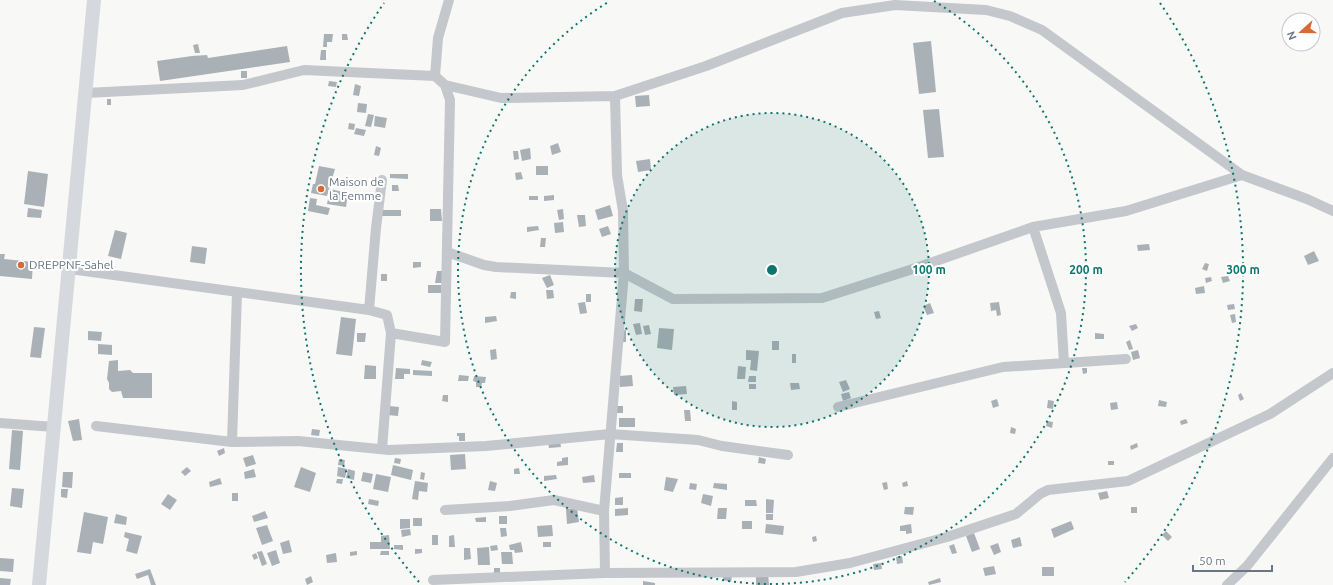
<svg xmlns="http://www.w3.org/2000/svg" width="1333" height="585" font-family="Ubuntu,sans-serif">
<style>
.building{fill:#a9b0b6}
.lines{fill:none;stroke-linecap:round;stroke-linejoin:round}
.street{stroke:#c4c7cb;stroke-width:10}
.secondary{stroke:#d5d9dd;stroke-width:14}
.ring{fill:none;stroke:#0f766e;stroke-width:2;stroke-dasharray:2 4}
.poi-dot{fill:#da6934;stroke:#fff;stroke-width:1.5}
.labels{text-anchor:middle;stroke-width:4;stroke-linejoin:round;paint-order:stroke}
.poi-label{font-size:12px;fill:#697685;stroke:#fff;text-anchor:start}
.centre{fill:#0f766e;stroke:#fff;stroke-width:2}
.ring-label{font-size:12px;text-anchor:middle;font-weight:bold;fill:#0f766e;stroke:#fff;stroke-width:4;stroke-linejoin:round;paint-order:stroke}
</style>
<rect width="100%" height="100%" fill="#f8f8f6"/>
<path class="building" d="M324,34H333L332,42H327V47H323Z
M342,34H347L348,40H342Z
M931,41L936,92L919,94L913,43Z
M198,44L200,53H195L193,45Z
M287,46L290,62L160,81L157,61L192,56L207,55L208,58Z
M321,50H326V60H320Z
M241,71H247V78H241Z
M329,81L337,82L336,87L328,86Z
M355,84L361,86L359,96L353,95Z
M649,95L650,106L636,107L635,96Z
M107,99H111V105H107Z
M358,103L367,104L366,113L357,112Z
M939,109L944,157L928,158L923,110Z
M368,114L374,115L371,127L365,126Z
M375,116L387,118L385,128L374,126Z
M349,123L355,124L354,130L348,129Z
M356,128L366,130L364,136L354,134Z
M558,143L561,152L552,155L550,146Z
M376,146L381,148L379,156L374,155Z
M530,148L531,159L522,161L520,150Z
M513,151H518L519,159L514,160Z
M650,159L651,170L638,172L636,161Z
M319,166L335,169L327,196L311,193L313,184H315Z
M536,166H548V175H536Z
M28,171L48,174L44,207L24,204Z
M521,172L523,179L516,180L515,173Z
M390,174H408V179L390,178Z
M392,185H398L399,191H392Z
M330,189L348,193L346,207L327,204Z
M554,195V200L544,201V196Z
M529,196H538V200H529Z
M310,198L317,199L316,205L330,208L328,215L308,211Z
M610,205L613,216L598,220L595,210Z
M28,208L42,210L41,218L27,217Z
M430,209H441L442,221H430Z
M563,209L564,219L559,220L557,210Z
M382,210H401V216H382Z
M577,215H585L586,226L579,227Z
M563,222L564,232L555,233L554,223Z
M538,226L539,230L527,232V227Z
M608,226L611,234L602,237L599,229Z
M115,230L127,233L121,259L108,256Z
M541,238H546L545,247H540Z
M1149,244L1150,250L1138,251L1137,245Z
M192,246L207,248L205,264L190,262Z
M1314,251L1319,261L1308,265L1304,256Z
M0,254H5L4,259L33,262L32,279L0,276Z
M413,262H421V267L413,268Z
M1205,263L1209,264L1207,271L1202,269Z
M437,271H443V283H435Z
M381,274H387V281H381Z
M550,275L554,285L547,288L542,278Z
M1228,276L1230,281L1223,283L1221,277Z
M1211,277L1212,281L1206,283L1205,278Z
M428,285H441V293H428Z
M1204,286L1205,293L1196,294L1195,288Z
M546,290H553L554,298L547,299Z
M511,292H516V299L510,298Z
M586,294H591V302H586Z
M635,299H643L642,312L634,311Z
M585,302L587,313L580,314L578,303Z
M999,302L1001,315L997,316L996,310L991,311L990,303Z
M930,303L934,313L927,315L923,306Z
M1234,304L1235,309L1228,310L1227,305Z
M879,311L881,318L876,319L874,312Z
M1235,314L1236,322L1232,323L1230,315Z
M496,316L497,321L485,323V317Z
M341,317L356,319L352,356L336,354Z
M640,323L642,334L636,335L633,324Z
M1136,324L1138,328L1132,331L1129,326Z
M649,325L651,334L645,335L643,326Z
M34,327L45,328L41,358L30,357Z
M659,328L674,329L672,350L657,348Z
M626,330V342H618L617,331Z
M88,331L102,332L101,341L88,340Z
M357,333H366L365,342H357Z
M1095,333L1104,334V339H1095Z
M1130,340L1133,349L1129,350L1126,342Z
M772,341H779V350H772Z
M98,344L112,345V355L98,354Z
M496,349L497,359L491,360L490,350Z
M746,350L759,351L757,371L750,370L751,360H746Z
M1138,350L1140,358L1133,360L1131,352Z
M792,354H796V363H792Z
M118,360V371L130,370L133,373H152V398H123L121,391L112,392L109,389V383L107,379L109,361Z
M422,360L432,362L430,367L421,365Z
M365,365L376,366V379H364Z
M738,366L746,367L745,379H737Z
M396,368L410,369V374H404V379H395Z
M1082,368H1087V373L1083,374Z
M413,370L432,371V376L413,375Z
M459,375L469,376L468,381H458Z
M632,375L633,386L620,387L619,376Z
M474,376L486,377L485,383H482L481,387H476V382L473,381Z
M749,376H756V382H748Z
M846,380L850,389L843,392L839,382Z
M790,383H799L800,389L791,390Z
M749,384H756V389H749Z
M686,386L687,394L674,395L673,387Z
M849,392L851,398L843,401L841,394Z
M1241,393L1244,399L1240,401L1238,395Z
M443,395H448V402L442,401Z
M997,399L999,406L993,408L991,401Z
M1048,400L1054,401L1053,409L1047,408Z
M1159,400L1167,402L1166,407L1158,406Z
M732,401L737,402V410H732Z
M1117,402L1118,409L1111,410L1110,403Z
M389,406L399,407L398,416L388,415Z
M615,406H623V413H615Z
M684,410H690L691,421H685Z
M619,418H635V427H619Z
M79,419L82,440L73,441L68,421Z
M1186,419L1188,423L1181,425L1180,421Z
M1047,421L1053,422L1052,428L1046,426Z
M1011,427L1016,429L1015,434L1010,433Z
M312,429L320,430L319,436L311,435Z
M12,430L23,431L20,470L9,469Z
M457,433H465V441H459V436H457Z
M560,441L561,447L549,448L548,442Z
M617,443H623V452H616Z
M1137,443L1138,447L1131,450L1130,446Z
M224,448L225,453L219,456L217,451Z
M465,454L466,469L451,470L450,455Z
M253,455L256,464L246,467L243,458Z
M568,457V465L557,466V462L562,461V458Z
M759,457L766,459L765,464L758,463Z
M395,458L401,459L400,464L394,463Z
M339,459L345,460L344,466L338,465Z
M1108,461H1114V465H1108Z
M393,465L413,470L411,480L391,475Z
M187,467L191,471L185,476L181,472Z
M301,467L316,473L310,492L294,487Z
M338,467L347,469L345,478L337,476Z
M519,468L520,474H514V469Z
M254,469L256,477L245,479L244,472Z
M348,469L355,471L354,480L346,478Z
M63,472H73L72,488L62,487Z
M363,472L373,474L371,483L361,481Z
M421,472L425,473L424,480L420,479Z
M619,473H631V478H619Z
M376,474L391,477L388,492L373,489Z
M556,475L557,479L544,481V476Z
M594,475L595,482L583,483L582,477Z
M666,477L678,479L673,492L664,490Z
M220,478L222,484L210,487L209,482Z
M337,479H343L342,484L336,483Z
M415,481L428,483L427,492L419,491L418,500L412,499Z
M490,481L497,483L495,491L488,490Z
M907,481L908,486L903,487L902,483Z
M887,482L888,489L884,490L882,483Z
M690,483L697,484L696,490L689,489Z
M714,483L727,484V490L713,488Z
M12,488L24,489L22,508L10,506Z
M61,489H68L67,498L61,497Z
M1107,491L1109,498L1100,500L1098,493Z
M232,493H238V501H232Z
M168,494L177,500L170,510L161,504Z
M703,494L713,496L711,506L701,503Z
M623,497V505H615V498Z
M369,499L379,501L378,506L368,504Z
M766,499L774,500L773,513H766Z
M745,500H756L757,506H745Z
M905,507H914L913,515L904,514Z
M1131,507H1137V513H1131Z
M577,508L579,522L567,524L566,509Z
M628,508V515L615,516V509Z
M718,508H727L726,519H717Z
M265,511L268,518L254,522L252,516Z
M84,512L108,517L103,544L93,542L91,554L77,552Z
M116,514L127,517L126,525L114,523Z
M766,514H773V520H766Z
M499,516H507V524H499Z
M486,517V522H476L475,518Z
M413,518H422V526H413Z
M400,519H410V528L400,529Z
M742,521H752V529H742Z
M1071,521L1074,529L1054,538L1051,529Z
M766,524L784,526L783,535L765,533Z
M911,524L912,533L906,534V531H900V526Z
M267,525L273,541L262,545L256,528Z
M552,525L553,536L538,537L537,526Z
M500,528H506L507,536L501,537Z
M410,529L411,535L402,537L401,530Z
M1166,531L1172,537L1168,541L1162,535Z
M125,532L142,536L137,554L126,551L129,539L124,537Z
M974,533L980,549L972,552L966,536Z
M389,535L390,549H370V542H381V536Z
M432,535H438V545H432Z
M454,535L455,547H449V536Z
M816,536L817,541L813,542L812,537Z
M1020,537L1022,546L1013,548L1011,540Z
M289,540L292,552L283,554L280,543Z
M521,542L523,552L515,553L514,550H510L509,545Z
M543,542H551V547H543Z
M998,543L1001,552L994,555L990,546Z
M954,544L957,553L952,554L949,546Z
M394,545H403V550L394,549Z
M497,545L498,550L491,551L490,546Z
M489,547L490,565H478L477,548Z
M464,548H470L471,559L464,560Z
M415,549H422V553L415,554Z
M276,550L280,563L272,566L267,553Z
M262,551L267,564L262,566L257,552Z
M357,551V555L350,556V552Z
M381,551H389V555H380Z
M501,552H512L513,564H502Z
M256,553L258,558L254,560L252,555Z
M336,553L337,562L327,563L326,555Z
M902,556L903,563L897,564L896,557Z
M0,558L14,559L13,572L0,571Z
M881,563L882,569L874,570L873,564Z
M994,566L996,574L985,576L983,568Z
M1042,567H1054V576H1042Z
M494,568H500V575H494Z
M150,569L156,585H151L148,575L137,579L135,574Z
M768,573L769,585H756V574Z
M723,575L732,576L731,582L723,580Z
M311,576L313,582L307,585L305,579Z
M0,578L11,579L10,585H0Z
M940,578L941,582L929,585L928,582Z
M643,581L655,583V585H643Z"/>
<g class="lines">
<path class="street" d="M435,76L438,38L449,0
M445,85L501,98L615,96L706,66L842,13L895,5L986,10L1010,16L1042,30L1242,175L1307,199L1333,211
M86,93L243,85L304,70L435,76L445,85L450,100L445,342L391,333
M1033,227L1061,313L1064,363
M447,252L484,265L496,267L624,273L673,299L822,298L916,268L1033,227L1126,211L1242,175
M70,269L369,310L387,315L391,333L382,449
M369,310L376,228L382,180
M838,407L1003,367L1126,359
M0,423L54,427
M96,426L232,442L298,441L389,450L486,446L610,434L698,440L722,446L788,455
M232,442L237,293
M445,510L510,506L554,500L604,511
M605,573L604,511L624,273L623,211L617,175L615,96
M433,580L605,573L796,572L850,563L947,537L1016,514L1040,494L1048,490L1128,481L1270,414L1333,373
M1227,585L1247,566L1333,458"/>
<path class="secondary" d="M39,585L94,0"/>
</g>
<circle cx="772" cy="270" r="157" fill="#0f766e" fill-opacity=".12"/>
<g class="ring">
<circle cx="772" cy="270" r="157"/>
<path d="M934 1A314 314 0 1 1 610 1"/>
<path d="M419 582A471 471 0 0 1 384 3M1160 3A471 471 0 0 1 1125 582"/>
</g>
<g class="poi-dot">
<circle cx="321" cy="189" r="4"/>
<circle cx="21" cy="265" r="4"/>
</g>
<g class="labels">
<g class="poi-label">
<text x="329" y="186">Maison de<tspan x="329" dy="14">la Femme</tspan></text>
<text x="29" y="269">DREPPNF-Sahel</text>
</g>
</g>
<circle cx="772" cy="270" r="6" class="centre"/>
<g class="ring-label">
<text x="929" y="274">100 m</text>
<text x="1086" y="274">200 m</text>
<text x="1243" y="274">300 m</text>
</g>
<g transform="translate(1301 32) rotate(249)"><circle r="19" fill="#ffffff" stroke="#c3c8ce"/>
<path d="M0-3L7 15L0 10L-7 15Z" fill="#da6934"/>
<text y="-6" font-size="11" font-weight="bold" text-anchor="middle" fill="#697685">N</text>
</g>
<path d="M1193 565v6h79v-6" fill="none" stroke="#697685" stroke-width="2"/>
<text x="1199" y="565" font-size="12" fill="#697685" stroke="#ffffff" stroke-width="3" paint-order="stroke">50 m</text>
</svg>
